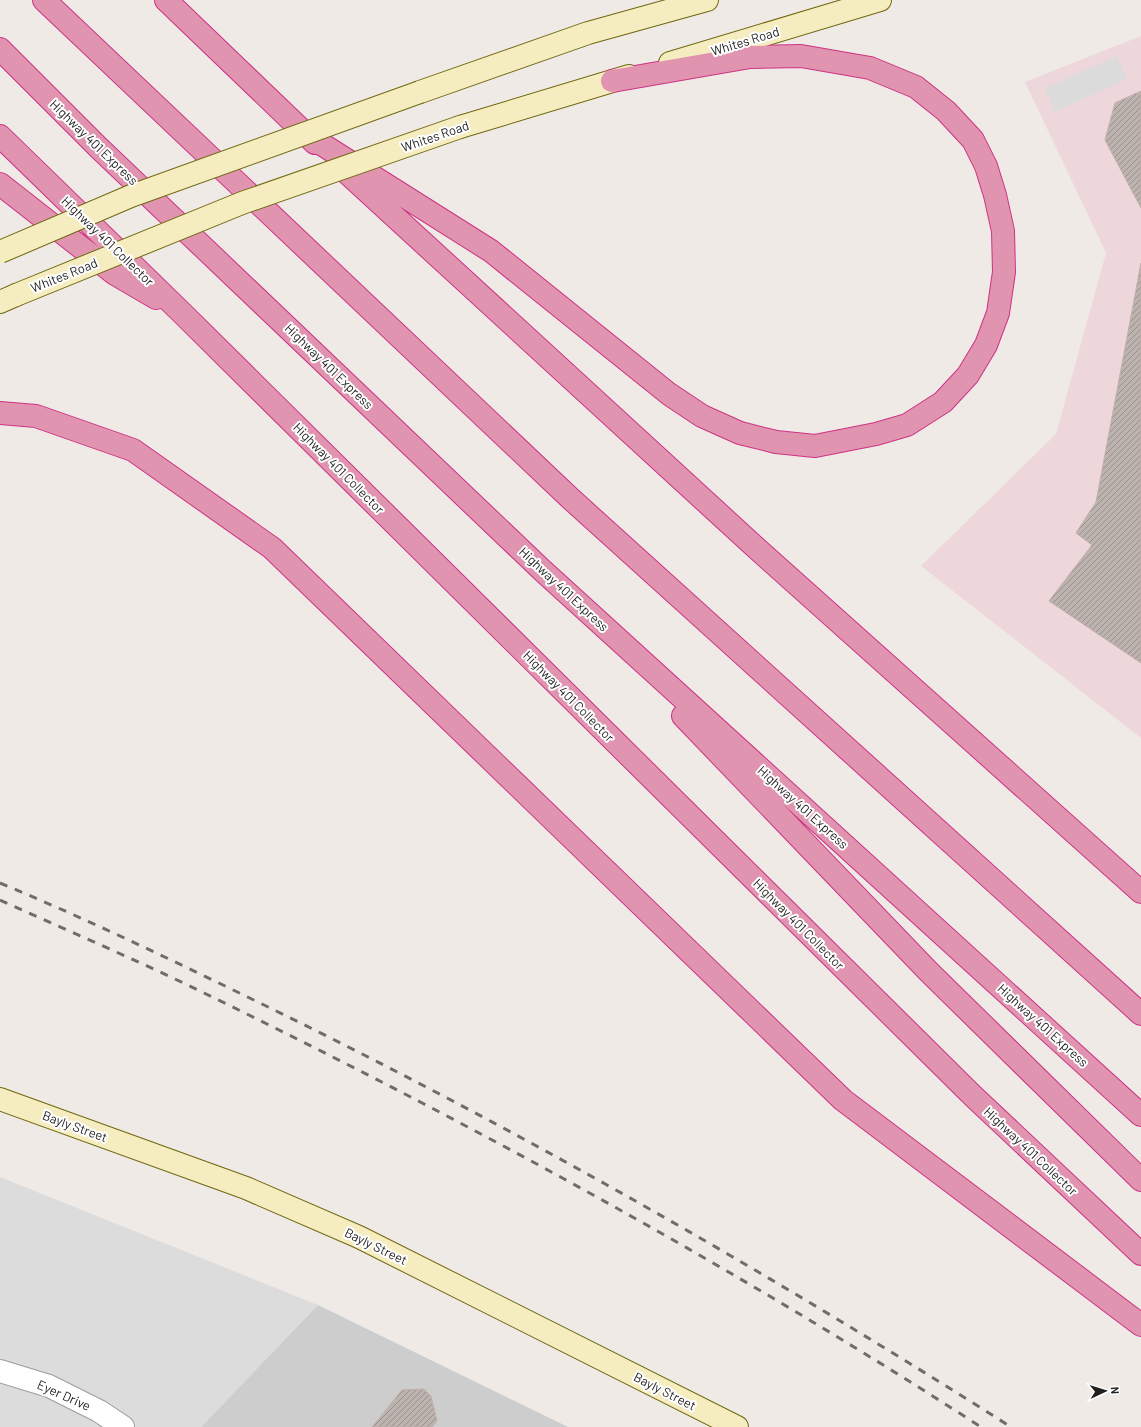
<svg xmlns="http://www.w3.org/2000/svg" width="1141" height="1427" font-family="Barlow,sans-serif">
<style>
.residential{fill:#dddcdc}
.commercial{fill:#eed7da}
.religious{fill:#cdcdcd}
.parking{fill:#dbdbdb}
.building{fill:url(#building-hatch);stroke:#c0afaa}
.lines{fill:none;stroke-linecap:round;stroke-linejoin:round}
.street-casing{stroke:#9c9c9c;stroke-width:24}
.secondary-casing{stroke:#6e670e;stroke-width:24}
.highway-casing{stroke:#cd3384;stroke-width:24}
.street{stroke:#fff;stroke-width:22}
.secondary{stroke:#f5edbf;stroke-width:22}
.highway{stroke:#e094b0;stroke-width:22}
.rail{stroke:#6d6d6d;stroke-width:3;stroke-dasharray:8 8;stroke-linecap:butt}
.secondary-bridge-casing{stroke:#6e670e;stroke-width:24;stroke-linecap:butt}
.secondary-bridge{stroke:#f5edbf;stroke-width:22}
.labels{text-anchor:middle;stroke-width:4;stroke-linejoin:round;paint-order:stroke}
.street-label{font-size:13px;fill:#1f1f1f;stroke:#fff}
</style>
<defs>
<pattern id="building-hatch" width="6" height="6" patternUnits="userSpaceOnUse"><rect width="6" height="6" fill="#bcb3af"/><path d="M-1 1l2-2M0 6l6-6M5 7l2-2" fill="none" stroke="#98918e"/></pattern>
</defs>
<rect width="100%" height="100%" fill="#efeae6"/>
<path class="residential" d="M0,1177L318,1305L201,1427H0Z"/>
<path class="commercial" d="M1141,36V738L921,566L1056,434L1106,253L1025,82Z"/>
<path class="religious" d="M318,1305L568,1427H201Z"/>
<path class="parking" d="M1117,56L1127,79L1055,112L1045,88Z"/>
<path class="building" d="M1141,91V208L1105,140L1115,103Z
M1141,263V663L1049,601L1092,545L1076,533L1096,502Z
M424,1389L431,1396L437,1421L432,1427H372L402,1390Z"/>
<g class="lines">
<defs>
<path id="street" d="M0,1371L49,1386L99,1411L123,1427"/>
<path id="secondary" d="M670,63L880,0
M420,92L588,33L707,0
M460,127L629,76
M0,302L16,295
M0,1099L246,1188L359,1237L737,1427"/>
<path id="highway" d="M44,0L571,499L1141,1014
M166,0L315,143
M0,49L99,148L543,571L1141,1115
M304,133L491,251L669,394L702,416L740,433L776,442L815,446L876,434L907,425L943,402L968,375L986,345L998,313L1004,272L1003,231L995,195L986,166L973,140L946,111L916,87L870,68L801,56L750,57L612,81
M0,136L182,313L973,1096L1141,1254
M346,172L754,546L1141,892
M0,184L115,274L156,298
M0,413L36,416L133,450L272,548L843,1100L1141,1325
M683,716L929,972L1141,1180"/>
</defs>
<use href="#street" class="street-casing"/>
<use href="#secondary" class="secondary-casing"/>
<use href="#highway" class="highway-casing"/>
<use href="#street" class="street"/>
<use href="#secondary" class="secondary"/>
<use href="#highway" class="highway"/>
<path class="rail" d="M0,883C89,920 176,962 262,1004C520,1130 769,1273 1011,1427
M0,900C68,931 137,960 204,993C471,1123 732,1266 981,1427"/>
<defs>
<path id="secondary-bridge" d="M0,252L131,196L420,92
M16,295L242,203L460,127"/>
</defs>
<use href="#secondary-bridge" class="secondary-bridge-casing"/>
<use href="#secondary-bridge" class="secondary-bridge"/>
</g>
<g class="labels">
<g class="street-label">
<text transform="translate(745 41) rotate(-17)" y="5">Whites Road</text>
<text transform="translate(435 136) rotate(-19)" y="5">Whites Road</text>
<text transform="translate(94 142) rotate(44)" y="5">Highway 401 Express</text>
<text transform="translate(108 241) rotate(44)" y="5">Highway 401 Collector</text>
<text transform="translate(64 275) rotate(-22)" y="5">Whites Road</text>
<text transform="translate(329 366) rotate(44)" y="5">Highway 401 Express</text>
<text transform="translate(339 468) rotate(45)" y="5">Highway 401 Collector</text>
<text transform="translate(564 589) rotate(43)" y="5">Highway 401 Express</text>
<text transform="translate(569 696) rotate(45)" y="5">Highway 401 Collector</text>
<text transform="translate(803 807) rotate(42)" y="5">Highway 401 Express</text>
<text transform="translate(799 924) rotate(45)" y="5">Highway 401 Collector</text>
<text transform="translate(1043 1025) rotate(42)" y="5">Highway 401 Express</text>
<text transform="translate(75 1126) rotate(20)" y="5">Bayly Street</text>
<text transform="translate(1031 1151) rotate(43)" y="5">Highway 401 Collector</text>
<text transform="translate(376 1246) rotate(26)" y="5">Bayly Street</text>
<text transform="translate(665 1391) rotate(27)" y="5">Bayly Street</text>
<text transform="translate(64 1395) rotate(24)" y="5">Eyer Drive</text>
</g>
</g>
<g transform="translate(1105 1391) rotate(86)" stroke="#ffffff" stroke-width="3" paint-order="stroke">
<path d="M0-3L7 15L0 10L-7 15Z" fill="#1f1f1f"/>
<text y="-6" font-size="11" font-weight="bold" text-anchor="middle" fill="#1f1f1f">N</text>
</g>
</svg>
